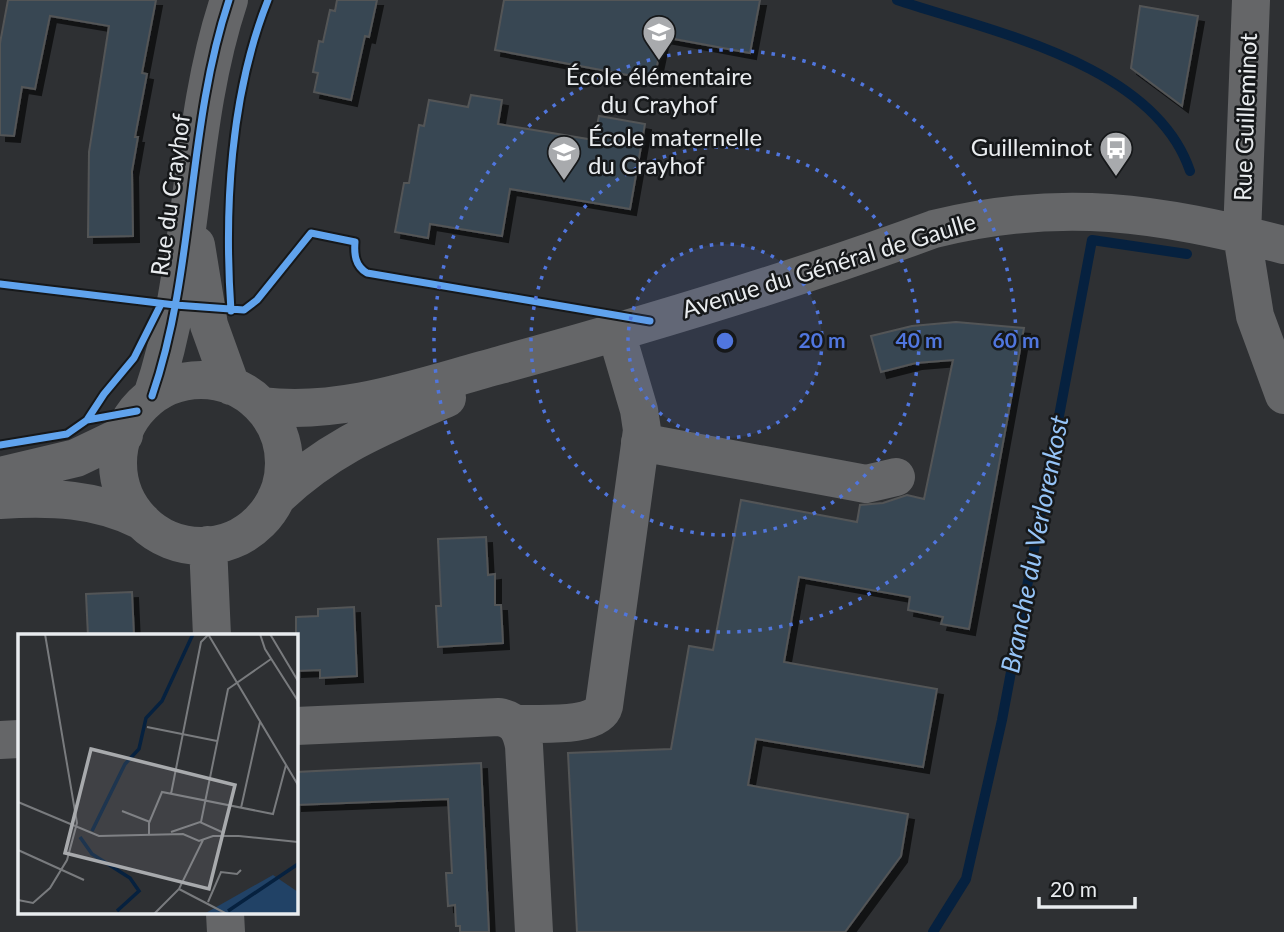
<svg xmlns="http://www.w3.org/2000/svg" width="1284" height="932" font-family="Lato,sans-serif">
<style>
.lines{fill:none;stroke-linecap:round;stroke-linejoin:round}
.stream{stroke:#06213f;stroke-width:10}
.building{fill:#394753;stroke:#535557;stroke-width:2;filter:url(#shadow)}
.minor{stroke:#656668;stroke-width:38}
.cycleway-casing{stroke:#16181a;stroke-width:11}
.cycleway{stroke:#60a3ed;stroke-width:7}
.ring{fill:none;stroke:#5076de;stroke-width:3.5;stroke-dasharray:3.5 7}
.labels{text-anchor:middle;stroke-width:5;stroke-linejoin:round;paint-order:stroke}
.poi-label{font-size:24px;fill:#e9ecef;stroke:#16181a}
.street-label{font-size:24px;fill:#e9ecef;stroke:#16181a}
.water-label{font-size:26px;font-style:italic;fill:#96c4f7;stroke:#16181a}
.inset-river{fill:none;stroke:#06213f;stroke-width:3.5}
.inset-road{fill:none;stroke:#797b7e;stroke-width:2}
.view{fill:#a8aaad;fill-opacity:0.15;stroke:#a8aaad;stroke-width:3.5}
.inset-edge{fill:none;stroke:#e9ecef;stroke-width:3.5}
.centre{fill:#5076de;stroke:#16181a;stroke-width:3.5}
.ring-label{font-size:21px;text-anchor:middle;font-weight:bold;fill:#5076de;stroke:#16181a;stroke-width:5;stroke-linejoin:round;paint-order:stroke}
</style>
<defs>
<filter id="shadow"><feDropShadow dx="6" dy="6" stdDeviation="0" flood-color="#0009"/></filter>
</defs>
<rect width="100%" height="100%" fill="#2e3033"/>
<g class="lines">
<path class="stream" d="M897,0C993,32 1154,64 1190,171
M933,932L966,879L1002,720L1092,240L1187,254"/>
</g>
<path class="building" d="M8,0H156L142,73L147,74L135,137H138L132,171L133,236L88,237L89,152L109,26L50,16L35,89L22,87L14,136L0,135V43Z
M337,0H377L369,37L365,36L351,100L314,92L318,73L313,72L319,41L323,42L330,10L335,11Z
M504,0H760L750,53L663,37L654,80L495,50Z
M1140,6L1198,16L1182,106L1131,68Z
M471,95L502,100L498,124L594,140L599,116L645,124L630,209L510,189L502,236L430,224L428,238L395,232L404,183H409L419,125L424,126L429,100L468,107Z
M956,322L1024,328L969,629L941,624L943,617L908,610L910,597L799,577L784,662L937,689L923,767L756,739L748,785L908,814L901,856L845,932H577L568,753L671,749L689,646L713,650L741,500L857,522L860,505L883,503L907,495L924,499L953,360L916,363L881,372L871,336L912,326Z
M486,537L488,575L495,574V605H501L503,643L438,647L436,606H441L438,539Z
M132,592L134,636H88L86,594Z
M354,607L357,676L320,678V670L296,671V617L318,616V609Z
M481,763L489,932H460V926H456L455,905L448,906L446,873H452L448,799L296,805V772Z"/>
<g class="lines">
<path class="minor" d="M1251,0L1242,235L1255,316L1284,395
M196,245L209,325L231,386
M118 463a83 83 0 1 1 166 0a83 83 0 1 1-166 0Z
M152,396C196,268 186,129 229,0
M262,406C343,416 422,386 500,365C646,325 792,281 934,229C1063,197 1158,213 1284,245
M640,442L866,484L896,477
M0,476L76,458L124,435
M276,498C329,447 381,427 447,398
M0,500C51,497 96,498 142,521
M208,545L212,636
M516,724C536,723 598,729 604,706L642,430L639,410L616,332
M296,726L499,717C516,720 521,730 524,746L534,932
M0,740L19,739
M225,913L226,932"/>
<defs>
<path id="cycleway" d="M0,284L175,305L244,310L257,300L311,233L355,242C354,254 355,266 367,273L650,321
M231,311C224,210 230,95 268,0
M152,396C196,268 186,129 229,0
M87,420L104,394L134,358L161,304
M0,445L67,434L87,420L137,411"/>
</defs>
<use href="#cycleway" class="cycleway-casing"/>
<use href="#cycleway" class="cycleway"/>
</g>
<circle cx="725" cy="341" r="97" fill="#5076de" fill-opacity=".12"/>
<g class="ring">
<circle cx="725" cy="341" r="97"/>
<circle cx="725" cy="341" r="194"/>
<circle cx="725" cy="341" r="291"/>
</g>
<defs>
<symbol id="school-pin" viewBox="-11 -11 22 30"><path d="M0 17L-7.5 6A9.5 9.5 0 1 1 7.5 6Z" fill="#a8aaad" stroke="#16181a"/><path d="M0-5L7-2L0 1L-7-2ZM-4 1L0 2.5L4 1V4Q0 6-4 4Z" fill="#fff"/></symbol>
<symbol id="bus-pin" viewBox="-11 -11 22 30"><path d="M0 17L-7.5 6A9.5 9.5 0 1 1 7.5 6Z" fill="#a8aaad" stroke="#16181a"/><path d="M-5-6H5V4H4V6H2V4H-2V6H-4V4H-5ZM-3.5-4V0h7V-4ZM-3.5 1.2v1.5H-2V1.2ZM2 1.2v1.5H3.5V1.2Z" fill="#fff"/></symbol>
</defs>
<g fill-rule="evenodd">
<use href="#school-pin" x="640" y="13" width="38" height="52"/>
<use href="#bus-pin" x="1097" y="129" width="38" height="52"/>
<use href="#school-pin" x="545" y="133" width="38" height="52"/>
</g>
<g class="labels">
<g class="poi-label">
<text x="659" y="85">École élémentaire<tspan x="659" dy="28">du Crayhof</tspan></text>
<text x="588" y="146" text-anchor="start">École maternelle<tspan x="588" dy="28">du Crayhof</tspan></text>
<text x="1092" y="156" text-anchor="end">Guilleminot</text>
</g>
<g class="street-label">
<text transform="translate(1246 117) rotate(-88)" y="8">Rue Guilleminot</text>
<text transform="translate(171 195) rotate(-82)" y="8">Rue du Crayhof</text>
<text transform="translate(829 266) rotate(-17)" y="8">Avenue du Général de Gaulle</text>
</g>
<g class="water-label">
<text transform="translate(1035 544) rotate(-79)" y="9">Branche du Verlorenkost</text>
</g>
</g>
<g transform="translate(18 634)">
<rect width="280" height="280" fill="#2e3033"/>
<path d="M255,241L280,258V279L186,280Z" fill="#214266"/>
<path class="inset-river" d="M74,197L107,130L121,115L128,84L144,67L175,0M62,203L74,220L112,244L121,257L99,277M210,277L280,230"/>
<path class="inset-road" d="M190,0L280,151M242,0L247,15L280,67M252,0L280,47M129,93L199,107M153,160L183,8L190,1M0,168L81,202L165,200L181,207L195,202H221M223,174L242,88M104,177L132,188M183,188L210,55L253,25M153,198L182,188L206,199M131,201V189L144,158L255,180L268,131M221,202L280,208M0,216L66,246M161,255L209,280M0,266L15,269L32,254L49,226L59,189L27,0M190,268L203,238L219,240L223,236M136,280L161,255L185,206"/>
<path class="view" d="M73,115L217,151L191,255L47,219Z"/>
<rect width="280" height="280" class="inset-edge"/>
</g>
<circle cx="725" cy="341" r="10" class="centre"/>
<g class="ring-label">
<text x="822" y="348">20 m</text>
<text x="919" y="348">40 m</text>
<text x="1016" y="348">60 m</text>
</g>
<path d="M1039 897v10h96v-10" fill="none" stroke="#e9ecef" stroke-width="3.5"/>
<text x="1050" y="897" font-size="21" fill="#e9ecef" stroke="#16181a" stroke-width="5" paint-order="stroke">20 m</text>
</svg>
